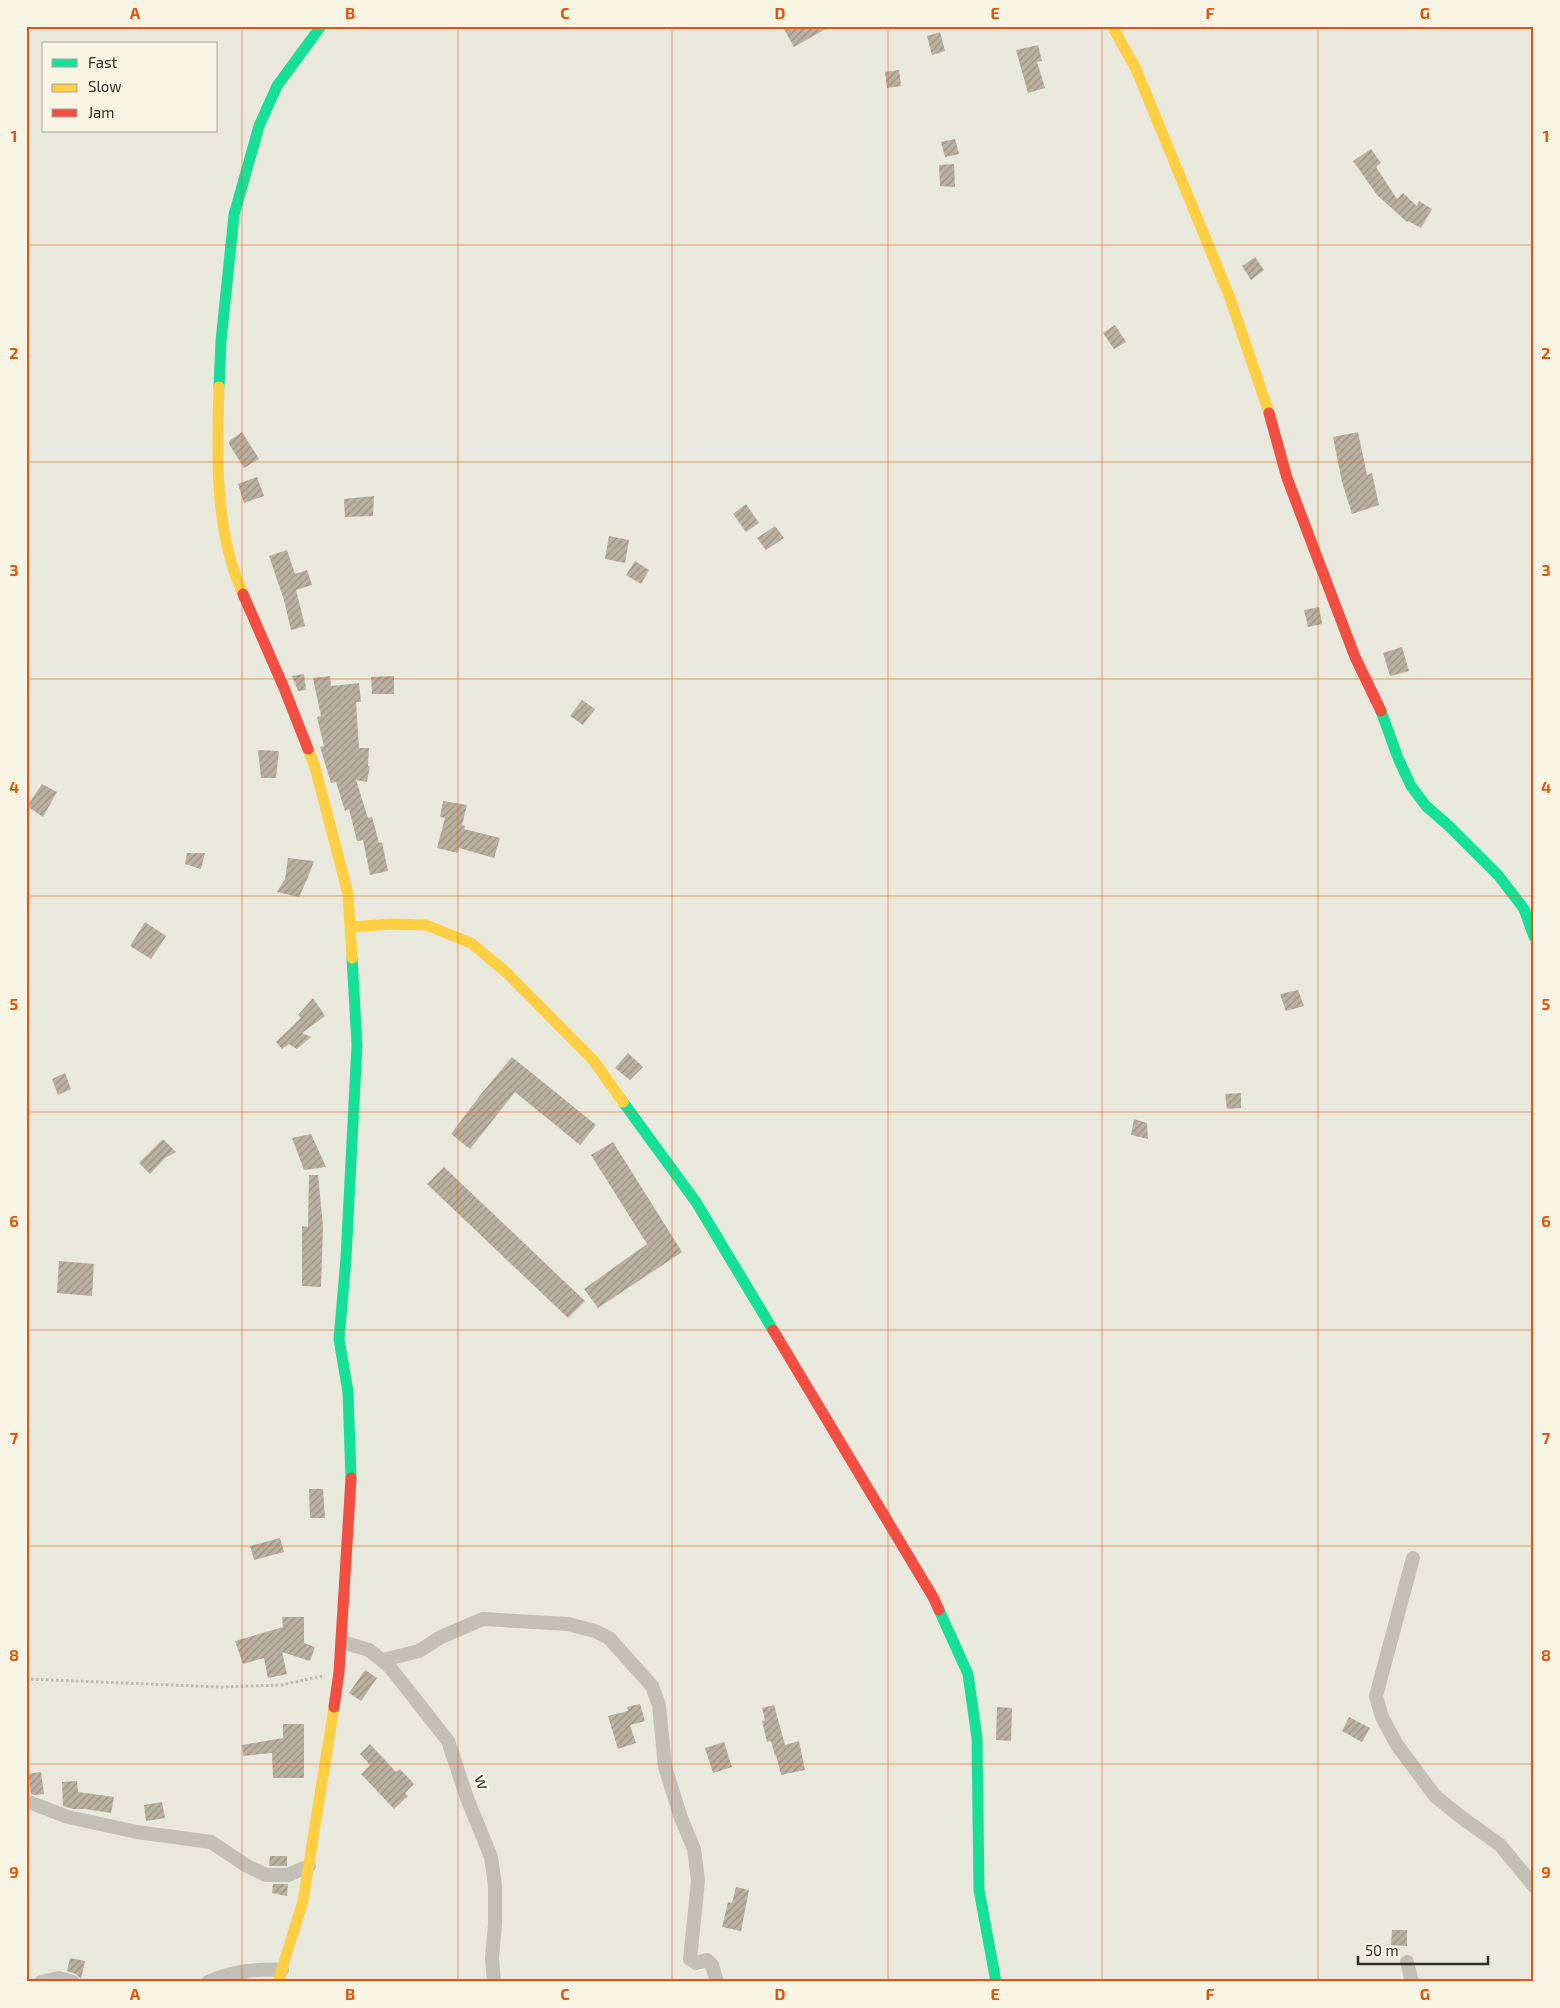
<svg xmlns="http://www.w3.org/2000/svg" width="1560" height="2008" font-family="'Exo 2',sans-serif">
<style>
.building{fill:url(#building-hatch)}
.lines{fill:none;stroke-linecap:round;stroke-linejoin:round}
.path{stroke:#bbb8af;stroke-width:3;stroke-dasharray:2.5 2.5;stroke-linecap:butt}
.street{stroke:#c2bfb7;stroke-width:14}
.fast{stroke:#16e098;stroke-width:11}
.slow{stroke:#ffcf43;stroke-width:11}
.jam{stroke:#f24e42;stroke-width:11}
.grid{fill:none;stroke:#df570d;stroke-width:1;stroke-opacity:0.55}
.labels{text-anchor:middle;stroke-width:4.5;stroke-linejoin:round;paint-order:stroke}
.street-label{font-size:18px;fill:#322d26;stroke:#f7f4e4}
.neatline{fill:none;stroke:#df570d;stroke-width:2}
.grid-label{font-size:16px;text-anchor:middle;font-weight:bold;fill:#df570d}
</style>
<defs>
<pattern id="building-hatch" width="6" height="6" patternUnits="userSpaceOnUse" patternTransform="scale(1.25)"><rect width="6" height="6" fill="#bbb1a0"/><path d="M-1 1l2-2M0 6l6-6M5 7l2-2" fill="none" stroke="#999082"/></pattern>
</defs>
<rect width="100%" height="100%" fill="#e9e8dd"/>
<path class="building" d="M782,26H831L794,47Z
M940,32L945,51L932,55L927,36Z
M1038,45L1042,61L1037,62L1045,88L1028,93L1016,50Z
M899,70L901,86L887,88L885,72Z
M955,139L959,154L945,157L941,142Z
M1371,149L1381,163L1376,167L1397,199L1403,193L1417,206L1419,201L1432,209L1421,228L1408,221L1407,222L1377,195L1353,161Z
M954,164L955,187L940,186L939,165Z
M1255,257L1264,270L1251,280L1242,266Z
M1115,325L1126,342L1114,349L1103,333Z
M242,432L259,459L244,468L229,444V441Z
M1358,432L1367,475L1372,473L1379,505L1352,514L1342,482L1333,437Z
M257,477L264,496L244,503L238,484Z
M374,496L373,516L345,517L344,499Z
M746,504L759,523L746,532L733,514Z
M775,526L784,538L766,550L757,538Z
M609,536L629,540L625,563L605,559Z
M287,550L295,574L307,570L312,585L296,590L305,626L291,630L284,600L269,556Z
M635,561L649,570L641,584L626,575Z
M1319,607L1322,624L1308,627L1304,610Z
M1402,647L1409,671L1390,676L1383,653Z
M304,674L306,690L298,691L292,676Z
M330,676L331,686L359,683L361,702H356L359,748H369L368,766H370L367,782L356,780L368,818L372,817L379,843L382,842L388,871L370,875L363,840L357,841L349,809L345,811L336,782L331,783L321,750L320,747L324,746L317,717L321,716L313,678Z
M394,676V694H372L371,677Z
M582,700L595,709L583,725L570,716Z
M258,750L279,751L276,778H261Z
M42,784L57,792L43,817L27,806Z
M443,801L467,805L462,825L465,826L464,829L500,838L494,858L459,848L458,853L437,848L445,818L440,817Z
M187,853H205L201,869L185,864Z
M288,858L314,861L308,877L299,897L277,892L285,879Z
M145,922L166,936L151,959L130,946Z
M1298,990L1304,1006L1286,1011L1280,994Z
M313,998L325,1016L302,1033L311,1037L297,1049L289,1044L282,1049L276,1042L301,1018L298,1015Z
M628,1053L643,1067L630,1080L615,1068Z
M512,1057L596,1125L580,1145L515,1092L470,1149L451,1134L481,1094Z
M65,1073L71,1089L58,1095L52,1079Z
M1241,1093V1108L1227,1109L1225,1094Z
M1134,1119L1147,1123L1148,1139L1131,1135Z
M311,1134L326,1167L304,1170L292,1138Z
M163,1139L176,1152L165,1158L150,1174L139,1163Z
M613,1142L682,1252L598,1308L584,1289L647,1244L591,1155Z
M444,1167L585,1301L568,1318L427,1184Z
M309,1175H318L323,1226L321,1287L302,1286V1226L308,1227Z
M59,1261L94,1264L92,1296L57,1293Z
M309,1489H323L325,1518H310Z
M280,1538L284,1552L254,1560L250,1546Z
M282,1617H304V1643L315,1647L310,1661L282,1652L287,1674L268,1678L264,1658L243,1664L235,1641L283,1627Z
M365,1670L377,1678L361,1701L349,1693Z
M640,1704L645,1721L630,1725L636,1743L618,1749L608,1716L628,1711L627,1707Z
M774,1705L785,1745L799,1741L805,1770L781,1775L776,1755L775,1756L771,1741L767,1742L762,1721L765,1720L762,1708Z
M997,1707L1012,1708L1011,1741L996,1740Z
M1349,1717L1370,1728L1362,1742L1342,1731Z
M283,1724H304V1778H273L272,1753L243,1756L242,1745L283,1738Z
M724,1742L732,1767L713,1773L705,1748Z
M370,1744L396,1772L400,1769L414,1784L405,1793L408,1796L394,1809L361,1774L370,1765L360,1754Z
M41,1772L44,1794L35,1795L31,1794L27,1774Z
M77,1781L78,1792L114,1797L111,1813L85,1809H73L63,1806L62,1782Z
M162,1802L165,1818L146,1821L144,1805Z
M270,1856H287V1866H269Z
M273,1884H288L287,1896L272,1893Z
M736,1887L749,1890L741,1931L722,1927L728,1902L732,1903Z
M1392,1930H1407V1946L1391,1945Z
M70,1958L85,1961L81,1979L76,1974L67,1971Z"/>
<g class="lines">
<path class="path" d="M26,1679L221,1687L282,1685L322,1676"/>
<path class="street" d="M1413,1558L1376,1696L1382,1717L1397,1745L1435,1796L1461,1817L1500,1845L1534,1886
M342,1642L369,1650L389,1666L448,1741L467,1798L491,1857L495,1885V1924L492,1958L494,1982
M383,1660L419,1651L441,1637L483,1619L568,1624L595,1631L609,1638L652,1686L659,1705L665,1767L681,1818L694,1849L698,1881L690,1959L696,1963L707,1960L712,1965L717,1982
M26,1801L68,1817L137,1832L211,1842L247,1866L266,1875H288L309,1866
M1407,1962L1412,1982
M41,1982L59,1978L73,1982
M208,1982C230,1972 258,1968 282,1970"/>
<path class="fast" d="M219,387L221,341L234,215L259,126L277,86L321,26
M1381,711L1398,758L1411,786L1426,806L1450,827L1498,875L1524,909L1534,937
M623,1102L696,1202L773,1330
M351,1478L348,1392L339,1339L346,1258L357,1045L352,958
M939,1610L968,1674L977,1738L979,1890L996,1982"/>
<path class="slow" d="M1112,26L1136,69L1230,298L1269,413
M219,387C217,456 214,530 243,594
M308,749L315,767L348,894L352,958
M351,927L391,924L426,925L471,943L507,973L594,1061L623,1102
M278,1982L303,1901L334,1707"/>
<path class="jam" d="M1269,413L1287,478L1355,657L1381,711
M243,594L284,688L308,749
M773,1330L933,1597L939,1610
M334,1707L339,1672L351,1478"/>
</g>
<path class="grid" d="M242,26V1982M458,26V1982M672,26V1982M888,26V1982M1102,26V1982M1318,26V1982M26,245H1534M26,462H1534M26,679H1534M26,896H1534M26,1112H1534M26,1330H1534M26,1546H1534M26,1764H1534"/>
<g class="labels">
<g class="street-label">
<text transform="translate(482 1782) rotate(71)" y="6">w</text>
</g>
</g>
<rect width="1560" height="2008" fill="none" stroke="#f7f4e4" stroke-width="55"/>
<rect x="42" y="42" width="175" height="90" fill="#f7f4e4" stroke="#a8a498"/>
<rect x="52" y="59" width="25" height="8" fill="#16e098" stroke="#a8a498"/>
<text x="88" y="68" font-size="15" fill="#322d26">Fast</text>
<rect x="52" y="84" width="25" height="8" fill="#ffcf43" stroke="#a8a498"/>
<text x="88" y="92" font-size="15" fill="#322d26">Slow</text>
<rect x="52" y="109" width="25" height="8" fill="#f24e42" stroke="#a8a498"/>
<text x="88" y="118" font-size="15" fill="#322d26">Jam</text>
<path d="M1358 1956v8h130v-8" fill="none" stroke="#322d26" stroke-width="2.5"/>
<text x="1365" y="1956" font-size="15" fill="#322d26" stroke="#f7f4e4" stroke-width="4" paint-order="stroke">50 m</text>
<rect x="28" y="28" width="1504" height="1952" class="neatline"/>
<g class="grid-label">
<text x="135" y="19">A</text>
<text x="350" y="19">B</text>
<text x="565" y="19">C</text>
<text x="780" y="19">D</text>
<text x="995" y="19">E</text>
<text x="1210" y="19">F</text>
<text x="1425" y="19">G</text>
<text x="14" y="142">1</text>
<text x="1546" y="142">1</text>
<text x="14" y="359">2</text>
<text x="1546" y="359">2</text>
<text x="14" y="576">3</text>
<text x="1546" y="576">3</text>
<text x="14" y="793">4</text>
<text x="1546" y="793">4</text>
<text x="14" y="1010">5</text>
<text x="1546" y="1010">5</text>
<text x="14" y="1227">6</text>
<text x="1546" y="1227">6</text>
<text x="14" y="1444">7</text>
<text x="1546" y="1444">7</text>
<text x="14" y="1661">8</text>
<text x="1546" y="1661">8</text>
<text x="14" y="1878">9</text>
<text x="1546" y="1878">9</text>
<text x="135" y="2000">A</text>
<text x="350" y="2000">B</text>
<text x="565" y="2000">C</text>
<text x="780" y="2000">D</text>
<text x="995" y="2000">E</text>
<text x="1210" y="2000">F</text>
<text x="1425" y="2000">G</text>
</g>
</svg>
